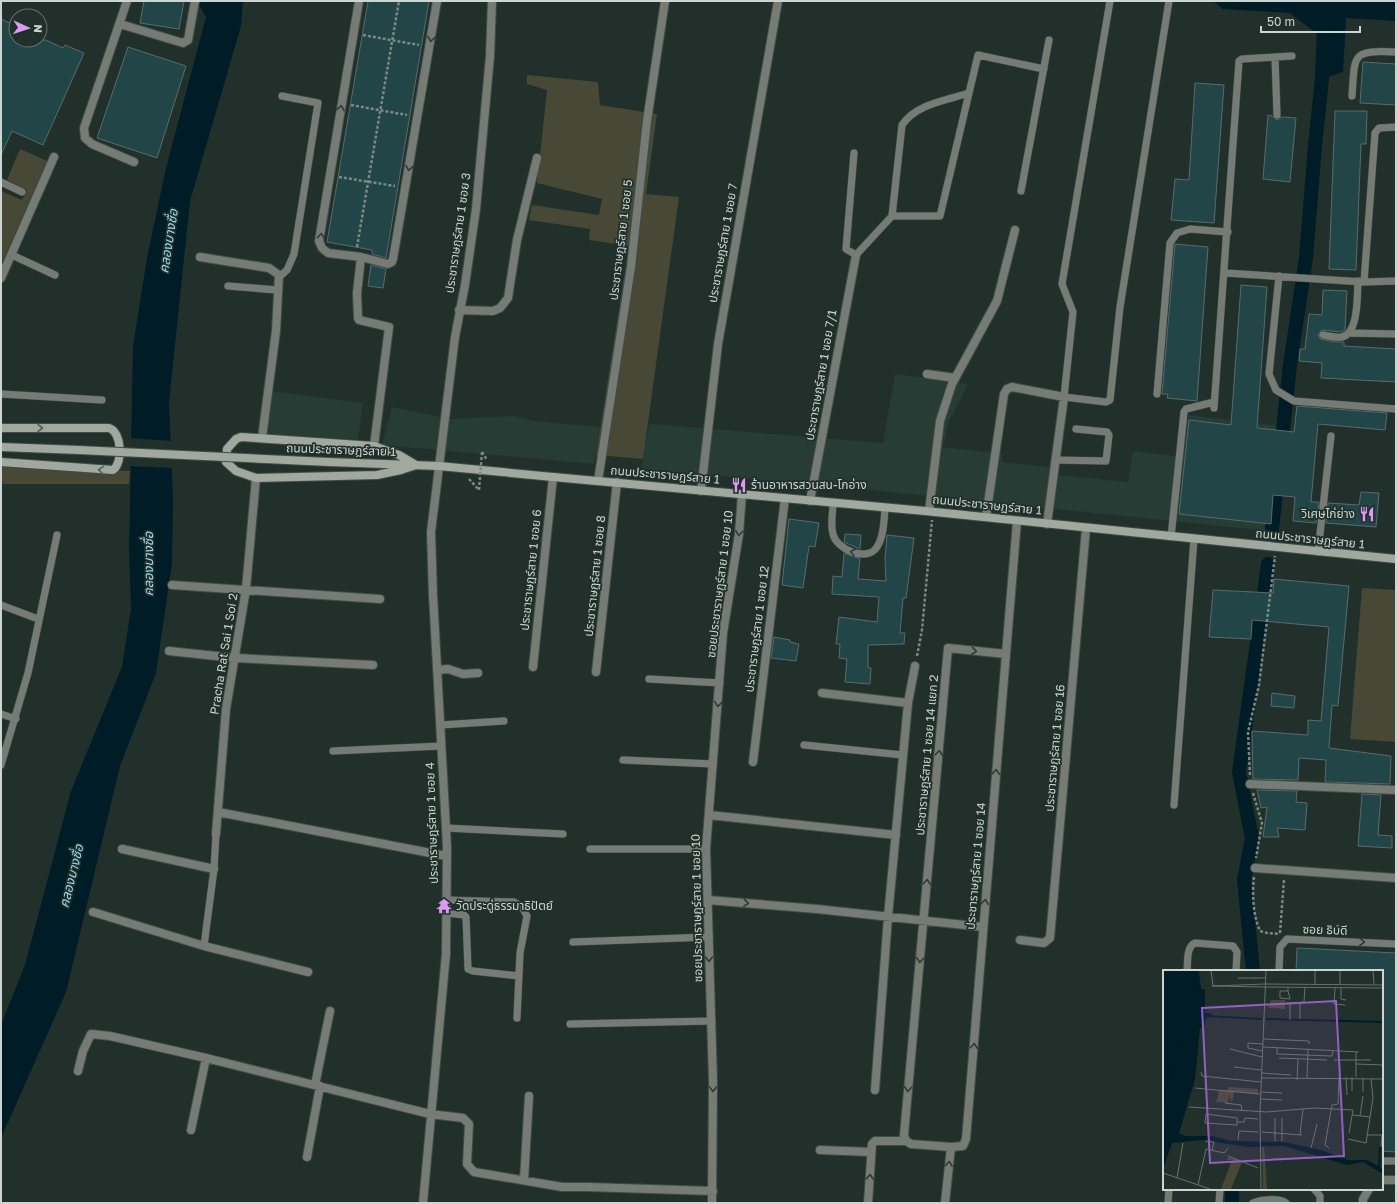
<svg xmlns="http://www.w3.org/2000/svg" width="1397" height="1204" font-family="'Golos Text','Noto Sans Thai',sans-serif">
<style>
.built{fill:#263c34}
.green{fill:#474836}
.water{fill:#001c27}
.pier{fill:#21302a}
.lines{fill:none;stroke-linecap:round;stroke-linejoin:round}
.canal{stroke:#001c27;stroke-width:14}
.building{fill:#224647;stroke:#596b6c}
.service-casing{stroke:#404e48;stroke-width:8}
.minor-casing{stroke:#404e48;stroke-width:10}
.secondary-casing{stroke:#404e48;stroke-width:10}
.path{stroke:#7c8883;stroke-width:2.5;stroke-dasharray:3 2;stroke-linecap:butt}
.service{stroke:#777b75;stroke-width:7}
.minor{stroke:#777b75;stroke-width:8}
.secondary{stroke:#a1a89f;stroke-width:8}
.secondary-bridge-casing{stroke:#404e48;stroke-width:10;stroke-linecap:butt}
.path-bridge{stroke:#7c8883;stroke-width:2.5;stroke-dasharray:3 2;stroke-linecap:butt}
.secondary-bridge{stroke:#a1a89f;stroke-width:8}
.oneway{stroke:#2e3b35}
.oneway2{stroke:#546059}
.labels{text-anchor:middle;stroke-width:3.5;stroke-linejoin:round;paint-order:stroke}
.street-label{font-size:12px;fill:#ccd5d2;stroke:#21302a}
.poi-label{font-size:12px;fill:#ccd5d2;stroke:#21302a;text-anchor:start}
.water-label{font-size:13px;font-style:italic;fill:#9fd9f5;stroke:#21302a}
.inset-river{fill:none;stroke:#001c27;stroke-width:2}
.inset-road{fill:none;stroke:#65726d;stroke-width:1}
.view{fill:#935fc5;fill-opacity:0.15;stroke:#935fc5;stroke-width:2}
.inset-edge{fill:none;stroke:#ccd5d2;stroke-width:2}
</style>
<rect width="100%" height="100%" fill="#21302a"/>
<path class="built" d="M895,374L968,384L949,421L943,447L1002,454V462L1058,468L1057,475L1128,482L1133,451L1183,457L1188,415L1280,426L1269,531L841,487L641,469L649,424L883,443Z
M270,391L363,403L358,439L265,436Z
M392,407L450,419L515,416L533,421L600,427L594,464L382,445Z"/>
<path class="green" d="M527,75L598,82L600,105L657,114L646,194L679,197L643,459L596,455L629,246L589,240L590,229L529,220L532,205L599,215L602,199L537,183L547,90L527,84Z
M20,149L47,161L1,265V191L22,200L27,190L7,180Z
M1,466L130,471L129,484H1Z
M1362,588L1396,590V742L1350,739Z"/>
<path class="water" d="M199,1H243L241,26L190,201L169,402L173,502L172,563L156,673L120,766L66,992L1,1138V1025L25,965L71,791L122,667L131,609L129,550L133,346L147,258L166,168L206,17L198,3Z
M1213,1H1396V21L1346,18L1343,72L1322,79L1327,69L1326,41L1290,13L1223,9Z"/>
<path class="pier" d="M129,438L173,441L174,468L128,466Z"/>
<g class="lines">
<path class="canal" d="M1281,448L1290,365L1306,258L1315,145L1322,79L1325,1
M1272,528L1278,477
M1253,971L1244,880L1252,838L1239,772L1268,564
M1232,1203V1189"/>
</g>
<path class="building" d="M144,1H184L179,29L140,23Z
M368,1H429L386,258L372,254V250L327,242Z
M1,19L16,26V40H46L63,48L65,45L84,53L43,145L12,131L1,155Z
M128,47L186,66L157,158L97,138Z
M1363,62L1396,64V105L1360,103Z
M1195,83L1224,85L1214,223L1171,220L1175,179L1189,180Z
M1335,111H1367L1366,144H1361L1356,270L1329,269Z
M1268,115L1272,116L1277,120L1282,117L1296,118L1290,182L1263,179Z
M1175,244L1208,247L1197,401L1167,398L1168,394H1162Z
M371,265L386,269L383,288L368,286Z
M1241,285L1267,287L1257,428L1294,432L1297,406L1387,413L1385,430L1318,424L1311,502H1319L1316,523L1293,521L1295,497L1273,495L1271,524L1179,514L1189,420L1231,425Z
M1323,290L1347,291L1345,330L1340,332L1322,330L1318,334L1320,339L1335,342H1344V346L1396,349V382L1321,378L1322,363L1299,361L1300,349H1305L1309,314L1322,315Z
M1361,492L1379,493L1376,527L1326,523L1328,503L1359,505Z
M789,519L819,523L815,547L809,546L803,588L782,585Z
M845,534L861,535L860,549L844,542Z
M887,535L914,538L906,598H903L900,633H905L904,644L868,645V668H871L870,684L845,682L847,659L839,658L840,644H836L839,617L877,622L879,597L832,594L833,576L842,577L844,553L860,559L858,579L886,581L885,558Z
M1274,579L1349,586L1338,706L1332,705L1329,748L1391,756L1390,784L1325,782L1326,760L1299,758L1298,780L1253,779L1252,731L1308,735V720L1321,721L1329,627L1252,620L1251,639L1209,637L1213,590L1273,593Z
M774,637L790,640V642L799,644L796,661L771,658Z
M1272,693L1295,696L1294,708L1271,706Z
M1257,790L1297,791L1296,802L1307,803L1305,830L1277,828L1279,837H1263L1267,807L1261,808Z
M1362,794L1381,795L1378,835L1392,836V848L1358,846Z
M1297,948L1396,953V1152L1382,1151V971H1296Z"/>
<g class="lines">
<defs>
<path id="service" d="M1110,1L1062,284L1073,312L1064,397L1106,402L1110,400L1120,307L1169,1
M1275,57L1277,115
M1352,96C1355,54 1351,50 1396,52
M854,153L846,249L856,255L892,216H940L978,55L1044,69
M1,182L22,192
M1021,191L1049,40
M892,216L902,125C916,104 947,100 969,93
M12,255L55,275
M1225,273L1364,282L1396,281
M1279,276L1269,374L1276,390L1294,401L1396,409
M279,277L287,270L294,254L318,103L282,96
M1364,282L1375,133L1379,128L1396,127
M228,286L277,290
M1350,333L1396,334
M1323,335C1329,336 1337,338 1342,337C1359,333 1357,295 1358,281
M1,394L102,400
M1157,394L1170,243L1177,233L1190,229L1228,232
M1214,408L1239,61L1242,59L1292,56
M1055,460L1106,461L1109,435L1107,432L1076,429
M833,503C833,513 830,524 833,534C836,549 867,563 877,547C884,536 884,520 885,508
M1171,537L1184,412L1186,409L1214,402
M1318,552L1331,436
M1,605L38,619
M649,679L720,683
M1,714L16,719
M440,725L504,721
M804,745L903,755
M333,751L441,746
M623,760L713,764
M1,765L28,673L57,535
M1174,805L1194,539
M446,828L563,834
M590,849H706
M447,900L514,902L522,907L527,916L520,953L517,1018
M447,913L464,915L466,917L468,969L473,971L519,976
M573,942L709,937
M204,946L214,869L216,834
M1187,971C1188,962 1186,947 1195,943L1233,946L1237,952L1236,971
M1279,971L1280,947L1287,939L1396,944
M570,1024L712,1021
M1382,1161H1396
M1314,1189L1320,1196V1203
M1168,1203L1169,1189
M1219,1203L1220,1189
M1253,1203C1261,1199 1279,1198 1286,1203"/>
<path id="minor" d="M127,1L84,128L85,138L92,144L134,162
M359,1L319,241L322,248L328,253L361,257L388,264L392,262L393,259L437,1
M120,24L183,43L188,40L195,1
M200,257L269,268L279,275L276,331L262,438
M361,257L357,293L358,318L359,320L389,327L374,446
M1,278L54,157
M459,310L493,311L500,308L508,298L517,240L537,158
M927,374L955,378
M598,481L631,267L647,121L665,1
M701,491L718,344L778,1
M810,501L856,255
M929,511L940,421L952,384L997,301L1015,230
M986,517L1004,394L1007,389L1012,387L1064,397L1047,524
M172,585L380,599
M169,651L235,658L373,665
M533,667L553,477
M437,670L448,669L463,674L478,673
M596,672L617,482
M822,693L908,703
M753,762L785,498
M1250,784L1396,790
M218,812L446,856
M709,815L896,835
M216,834L226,709L246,589L256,478
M122,849L214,869
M1255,868L1396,878
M708,900L817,909L983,927
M93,912L204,946L308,972
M1020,940L1044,943L1050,938L1086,528
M78,1071L83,1051L91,1034L110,1036L206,1058L430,1114L463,1118L469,1124L467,1164L474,1172L562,1187H587L713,1191
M315,1085L330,1011
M875,1090L888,917L908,703L915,666
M191,1130L206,1058
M951,1147L911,1144L906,1141L904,1135L948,648L1006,654
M820,1150L871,1152
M307,1157L320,1086
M524,1180L529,1096
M1382,1180H1396
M423,1203L446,954L447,847L433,595L431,532L455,337L465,285L476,209L490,56L492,1
M712,1203L713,1081L706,849L723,633L739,534L742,494
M868,1203L872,1144L875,1141H906
M945,1203L951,1147L963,1146L966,1139L1017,521
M1363,1203V1199L1369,1189"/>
<path id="secondary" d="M1,428H109C122,432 123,463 113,470L1,462
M241,437L374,446L399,455L416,465L401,470L377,475L256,478L236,471L226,462L227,449L236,439Z
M1,447L79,450
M329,462L439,466L553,477L925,511L1396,559"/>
</defs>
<use href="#service" class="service-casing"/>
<use href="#minor" class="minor-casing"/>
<use href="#secondary" class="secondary-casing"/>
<path class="path" d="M363,35L419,45
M351,105L407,115
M339,177L395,186
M357,247L399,1
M482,452L487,460
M469,479L479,490
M917,656L922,630L932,520
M1250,775L1248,732L1259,685L1275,556
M1253,793L1262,823L1256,858
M1254,877C1252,894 1253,915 1260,931L1267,933L1280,934
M1336,932L1338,925
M1280,933L1284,880"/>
<use href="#service" class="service"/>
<use href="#minor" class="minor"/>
<use href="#secondary" class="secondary"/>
<defs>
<path id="secondary-bridge" d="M79,450L329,462"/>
</defs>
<use href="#secondary-bridge" class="secondary-bridge-casing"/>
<path class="path-bridge" d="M479,490L482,452"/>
<use href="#secondary-bridge" class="secondary-bridge"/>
</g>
<defs><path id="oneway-chevron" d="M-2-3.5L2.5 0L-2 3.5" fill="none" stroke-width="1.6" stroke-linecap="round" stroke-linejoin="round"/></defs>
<g class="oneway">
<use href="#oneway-chevron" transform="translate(431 39) rotate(100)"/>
<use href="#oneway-chevron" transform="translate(341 108) rotate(-81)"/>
<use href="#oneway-chevron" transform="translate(409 168) rotate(100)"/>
<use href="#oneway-chevron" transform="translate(321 236) rotate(-86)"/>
<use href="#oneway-chevron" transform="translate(739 533) rotate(97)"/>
<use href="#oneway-chevron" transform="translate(853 552) rotate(-166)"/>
<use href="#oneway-chevron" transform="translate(974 651) rotate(5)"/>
<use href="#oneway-chevron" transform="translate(718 704) rotate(97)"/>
<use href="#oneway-chevron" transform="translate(939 753) rotate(-85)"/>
<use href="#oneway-chevron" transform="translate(996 772) rotate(-85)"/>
<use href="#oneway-chevron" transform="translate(927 882) rotate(-85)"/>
<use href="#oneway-chevron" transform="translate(985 902) rotate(-85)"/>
<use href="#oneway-chevron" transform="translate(746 903) rotate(5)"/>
<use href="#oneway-chevron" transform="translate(1362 942) rotate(2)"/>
<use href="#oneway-chevron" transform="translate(709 959) rotate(88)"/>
<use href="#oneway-chevron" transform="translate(920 960) rotate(95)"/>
<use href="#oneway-chevron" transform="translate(974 1046) rotate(-85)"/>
<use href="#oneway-chevron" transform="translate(713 1089) rotate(90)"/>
<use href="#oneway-chevron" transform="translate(908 1089) rotate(95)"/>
<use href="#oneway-chevron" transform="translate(949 1164) rotate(-84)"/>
<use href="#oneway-chevron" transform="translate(870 1177) rotate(-86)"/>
</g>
<g class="oneway2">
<use href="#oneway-chevron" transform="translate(40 428)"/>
<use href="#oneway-chevron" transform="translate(101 470) rotate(-175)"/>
</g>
<defs>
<symbol id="restaurant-bare" viewBox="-9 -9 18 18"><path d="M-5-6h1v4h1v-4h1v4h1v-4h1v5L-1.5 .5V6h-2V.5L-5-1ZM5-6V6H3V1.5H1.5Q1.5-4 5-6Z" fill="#dd99f3" stroke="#21302a" stroke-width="2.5" paint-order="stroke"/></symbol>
<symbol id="temple-bare" viewBox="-9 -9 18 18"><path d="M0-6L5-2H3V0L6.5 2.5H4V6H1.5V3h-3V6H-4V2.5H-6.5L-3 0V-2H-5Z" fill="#dd99f3" stroke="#21302a" stroke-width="2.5" paint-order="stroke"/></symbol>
</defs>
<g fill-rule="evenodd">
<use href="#restaurant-bare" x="728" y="474" width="22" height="22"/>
<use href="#restaurant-bare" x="1356" y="503" width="22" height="22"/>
<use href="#temple-bare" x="433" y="895" width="22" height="22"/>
</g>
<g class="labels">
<g class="street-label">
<text transform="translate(458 233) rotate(-82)" y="4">ประชาราษฎร์สาย 1 ซอย 3</text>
<text transform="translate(621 240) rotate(-83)" y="4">ประชาราษฎร์สาย 1 ซอย 5</text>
<text transform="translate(723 243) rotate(-80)" y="4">ประชาราษฎร์สาย 1 ซอย 7</text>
<text transform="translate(821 375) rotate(-80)" y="4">ประชาราษฎร์สาย 1 ซอย 7/1</text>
<text transform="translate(341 450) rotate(2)" y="4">ถนนประชาราษฎร์สาย 1</text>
<text transform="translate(665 475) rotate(5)" y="4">ถนนประชาราษฎร์สาย 1</text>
<text transform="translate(987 505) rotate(6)" y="4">ถนนประชาราษฎร์สาย 1</text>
<text transform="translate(1310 539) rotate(6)" y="4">ถนนประชาราษฎร์สาย 1</text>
<text transform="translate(531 570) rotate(-84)" y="4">ประชาราษฎร์สาย 1 ซอย 6</text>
<text transform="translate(595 576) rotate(-84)" y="4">ประชาราษฎร์สาย 1 ซอย 8</text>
<text transform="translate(720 584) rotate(-83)" y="4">ซอยประชาราษฎร์สาย 1 ซอย 10</text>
<text transform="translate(757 629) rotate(-83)" y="4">ประชาราษฎร์สาย 1 ซอย 12</text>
<text transform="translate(224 654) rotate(-81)" y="4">Pracha Rat Sai 1 Soi 2</text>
<text transform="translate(1055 748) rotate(-85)" y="4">ประชาราษฎร์สาย 1 ซอย 16</text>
<text transform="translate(927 755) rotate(-85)" y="4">ประชาราษฎร์สาย 1 ซอย 14 แยก 2</text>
<text transform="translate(432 823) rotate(-92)" y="4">ประชาราษฎร์สาย 1 ซอย 4</text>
<text transform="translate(976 866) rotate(-85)" y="4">ประชาราษฎร์สาย 1 ซอย 14</text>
<text transform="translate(697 908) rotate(-91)" y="4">ซอยประชาราษฎร์สาย 1 ซอย 10</text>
<text transform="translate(1325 930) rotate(2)" y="4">ซอย ธิบดี</text>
</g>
<g class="poi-label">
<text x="751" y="489">ร้านอาหารสวนสน-โกอ่าง</text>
<text x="1355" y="518" text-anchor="end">วิเศษไก่ย่าง</text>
<text x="456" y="910">วัดประดู่ธรรมาธิปัตย์</text>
</g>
<g class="water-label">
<text transform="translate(168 241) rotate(-81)" y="5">คลองบางซื่อ</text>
<text transform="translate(148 564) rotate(-90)" y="5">คลองบางซื่อ</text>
<text transform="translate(71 876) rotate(-76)" y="5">คลองบางซื่อ</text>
</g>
</g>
<g transform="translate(1163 970)">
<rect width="220" height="220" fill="#21302a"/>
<path d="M108,30H122V39L105,38ZM65,117L95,119V124L71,122L69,133L66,125L65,133L54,132L53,134L56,120H65ZM99,176H101L104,219H100ZM65,187L79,192L68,219H58L69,190H64Z" fill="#474836"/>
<path d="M0,1H36L38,19H42V43H48L49,46H44L41,57L37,58L32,109L16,163L22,166H49L69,171L121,172L158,180L185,190H204L220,199V204L200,192L184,195L121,176L85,177L39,170L9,173L0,199Z" fill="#001c27"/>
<path class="inset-river" d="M42,46L99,49M103,49L220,52M0,136L35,22M219,164L220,145M0,182L19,111L33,35M0,189L22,110L36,17L31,1M216,199L217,176"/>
<path class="inset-road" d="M48,1L50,15M152,1V14M177,1V14M210,1L211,14M75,8H102M102,14L220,15M102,17L49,16L102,14M102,17L220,18M172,18L171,34L182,35M178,18V29L183,30M125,21L127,29L117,28V21H125V17M123,33L141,32L142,17M127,33V50M137,49V33M100,69L146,71V74M100,77L196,82M114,78V84L169,86L170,81M67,79L99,87M99,81L85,78V73L100,74M193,82V107M116,88L164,90M171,90H208M193,94L220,95M71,97L98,100M38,102L39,106L98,112M98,103L128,105M183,107L184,125M99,108L220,109M144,109L145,79M134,110L135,89M32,118L97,124M189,121V107M98,122L119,123M200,122V108M97,129L119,130M62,133L78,135L79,141M26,137L104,142L151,138L190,140L186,163M43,144L74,148V155L42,153ZM190,145L207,147M197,146L200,126M74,152H81L82,148L95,149M99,162L139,165M137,164L140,139M204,165H220M185,169L203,173L210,128L208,109M75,170L76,161L95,162M42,171L51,172L49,180M112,171V148M119,171V148M218,177L219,165M148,178L154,154M166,178L162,175L169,135L175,134L176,107M65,186L95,198M0,203L47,219M14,208L20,173M35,215L43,179L61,183L65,178M98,219L97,142L103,1"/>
<path class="view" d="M173,31L181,186L47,193L39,38Z"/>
<rect width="220" height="220" class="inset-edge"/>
</g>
<rect width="1397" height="1204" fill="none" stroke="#ccd5d2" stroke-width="4"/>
<g transform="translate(28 28) rotate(93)"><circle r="19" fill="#21302a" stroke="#65726d"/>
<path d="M0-3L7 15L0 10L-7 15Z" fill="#dd99f3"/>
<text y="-6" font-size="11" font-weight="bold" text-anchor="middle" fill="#ccd5d2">N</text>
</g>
<path d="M1261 26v6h99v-6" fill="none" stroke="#ccd5d2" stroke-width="2"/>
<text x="1267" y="26" font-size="12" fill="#ccd5d2" stroke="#21302a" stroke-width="3" paint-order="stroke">50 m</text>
</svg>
